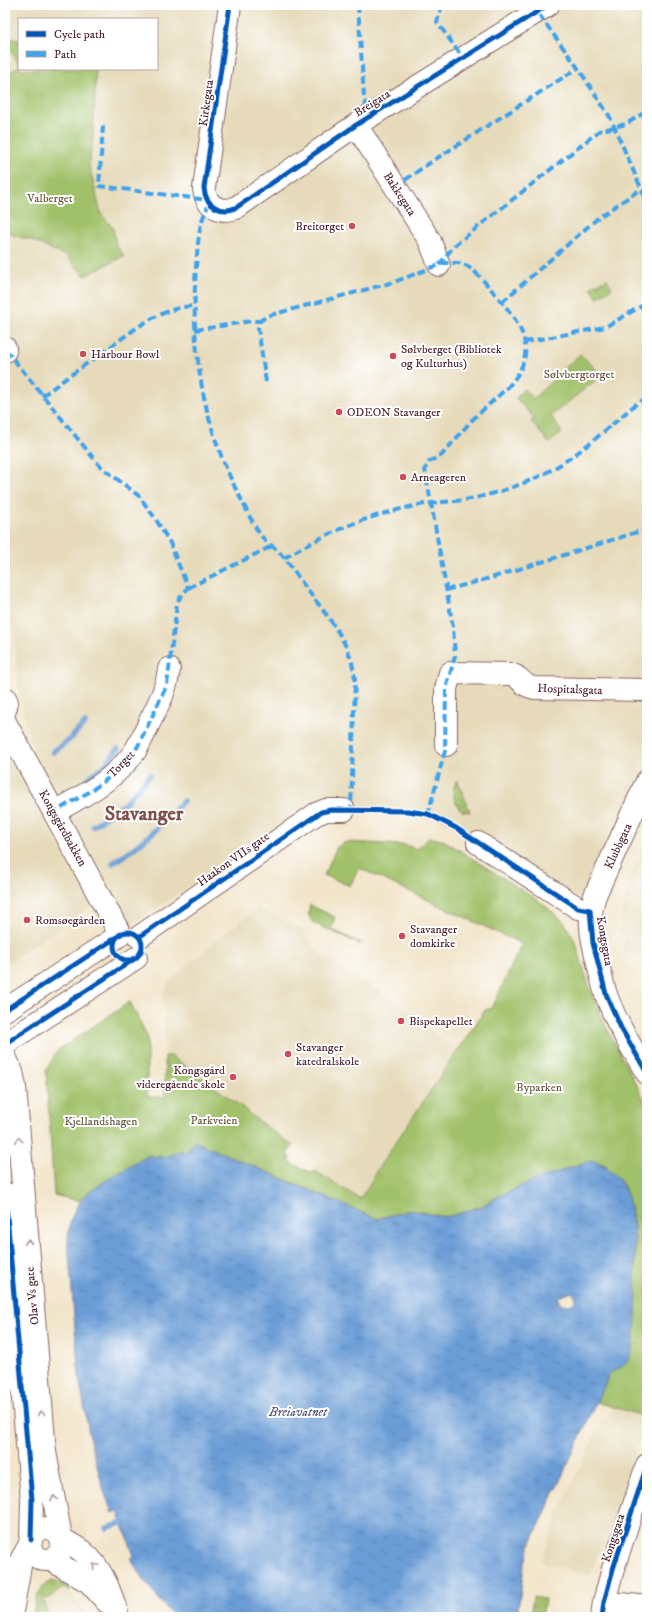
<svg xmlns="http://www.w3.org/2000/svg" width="652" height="1622" font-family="'IM FELL DW Pica',serif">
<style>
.built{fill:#e6daba}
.grass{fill:url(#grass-tufts);stroke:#75704a}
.park{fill:#a0c169;stroke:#75704a}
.garden{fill:url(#garden-dots);stroke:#75704a}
.water{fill:url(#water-ripples);stroke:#5a5e80;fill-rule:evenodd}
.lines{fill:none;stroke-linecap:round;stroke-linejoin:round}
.stream{stroke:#6b9dd6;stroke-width:5.5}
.minor-casing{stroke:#856463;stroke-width:24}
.major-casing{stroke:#856463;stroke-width:24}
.minor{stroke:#fff;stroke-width:22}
.major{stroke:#fff;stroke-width:22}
.quiet{stroke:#40a2eb;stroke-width:4;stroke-dasharray:8 4;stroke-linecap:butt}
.cycleway-casing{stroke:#fff;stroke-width:8}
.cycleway{stroke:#0057b8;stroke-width:5}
.oneway{stroke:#ae9aa0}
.poi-dot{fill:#d1495b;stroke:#fff;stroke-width:1.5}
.labels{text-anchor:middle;stroke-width:4;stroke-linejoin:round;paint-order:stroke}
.street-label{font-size:12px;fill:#4a1f2b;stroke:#fff}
.park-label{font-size:12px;fill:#685841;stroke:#fff}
.poi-label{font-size:12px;fill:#4a1f2b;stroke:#fff;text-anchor:start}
.water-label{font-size:13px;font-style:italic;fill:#595878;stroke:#fff}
.town-label{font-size:20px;font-weight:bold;fill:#81524b;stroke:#fff}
</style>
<defs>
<pattern id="grass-tufts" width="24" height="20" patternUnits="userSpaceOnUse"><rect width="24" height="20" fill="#a0c169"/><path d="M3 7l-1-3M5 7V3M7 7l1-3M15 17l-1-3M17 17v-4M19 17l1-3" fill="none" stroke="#8ba55b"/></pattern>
<pattern id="garden-dots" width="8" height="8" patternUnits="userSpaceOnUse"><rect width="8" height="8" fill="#a0c169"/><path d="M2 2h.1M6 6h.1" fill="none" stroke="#8ba55b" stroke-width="1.8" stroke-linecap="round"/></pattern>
<pattern id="water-ripples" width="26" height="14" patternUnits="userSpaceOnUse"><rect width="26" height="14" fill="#6b9dd6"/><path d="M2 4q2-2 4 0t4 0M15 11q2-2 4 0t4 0" fill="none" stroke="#5a7fae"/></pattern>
</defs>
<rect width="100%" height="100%" fill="#fff"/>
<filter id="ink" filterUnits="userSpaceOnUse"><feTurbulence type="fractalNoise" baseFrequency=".025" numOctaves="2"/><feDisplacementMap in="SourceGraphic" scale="8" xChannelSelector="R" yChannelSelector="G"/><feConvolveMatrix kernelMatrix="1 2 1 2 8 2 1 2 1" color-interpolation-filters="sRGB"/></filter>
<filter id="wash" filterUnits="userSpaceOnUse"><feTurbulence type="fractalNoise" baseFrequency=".012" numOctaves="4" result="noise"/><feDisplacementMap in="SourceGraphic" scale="16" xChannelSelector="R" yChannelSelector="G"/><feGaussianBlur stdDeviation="0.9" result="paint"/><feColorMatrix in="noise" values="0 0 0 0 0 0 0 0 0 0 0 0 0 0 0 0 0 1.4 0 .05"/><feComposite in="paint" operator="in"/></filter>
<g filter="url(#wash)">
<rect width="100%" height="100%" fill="#f2e5cb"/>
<path class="built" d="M5,5H647V781L591,905L478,843L443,820L428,814L413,811L351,810L328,798L131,924L113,897L57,795L38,759L30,739L18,690L14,631L5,612V228L12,235L31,240L66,256L85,276L124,257L116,245L113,228L101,214L89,165L93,137L96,69H157V19H19V40L5,38Z
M5,43L19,64V66L5,76Z
M5,751L93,906L5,964Z
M647,839V956L622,952L625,935L619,932L629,877Z
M258,908L299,927L319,954L389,997L428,1025L426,1028L459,1051L374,1176L375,1177L360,1199L313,1169L317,1163L190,1069L171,1056H165L163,1000L165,991L169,983L180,971L214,942Z
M616,1407L647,1417L627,1477L615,1522L594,1562L591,1576L542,1562L558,1514L602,1421Z
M63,1588L68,1591L83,1610L84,1617H47L42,1602L44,1598L47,1599Z"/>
<path class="grass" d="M456,781H458L470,812L462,811C454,804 451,791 456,781Z
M310,905L335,917L331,929L361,943L360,944L313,923L308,914Z
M52,1581L64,1583L70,1589L68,1591L63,1588L47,1599L44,1598L42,1602L45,1603L47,1613L40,1617H33C35,1603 37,1586 52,1581Z
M533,1597L545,1599L542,1617H530Z"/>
<path class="park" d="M5,38L19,40V64L5,43Z
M19,66V69H96L93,137L89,165L101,214L113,228L116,245L124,256L85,276L66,256L31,240L12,235L5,228V76Z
M580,354L602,375L551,416L562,433L549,443L531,421L535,419L516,398L524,389L533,399Z
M429,837L445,841L542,903L564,922L576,943L591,993L605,1025L647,1105V1417L596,1402L610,1373C619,1369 627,1364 631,1355L635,1286L634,1227L630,1206L624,1186L620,1181L606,1169L607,1166C598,1162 592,1161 582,1163L576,1167L531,1182L493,1199L482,1206L455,1215L444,1217L411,1210L377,1219L194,1141L191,1147L184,1154L181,1150L168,1157H155L85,1194L79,1201L54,1195L46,1070L58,1050L130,1002L147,1036V1097H165V1056H171L249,1112L248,1113L293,1146L287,1154L290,1158V1163L313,1173L315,1171L360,1199L374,1177L373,1176L485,1010L492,1008L522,944L359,868L350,886L324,875L337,847L346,842L405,845L417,849Z"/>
<path class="garden" d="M607,279L612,288L597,298L591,287Z"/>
<path class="water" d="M194,1141L377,1219L411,1210L444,1217L455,1215L482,1206L498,1197L531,1182L586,1162L593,1161L607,1166L606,1169C612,1172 617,1176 620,1181C637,1205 636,1257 635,1286L637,1287C636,1303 637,1349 628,1361C623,1367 617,1370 610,1373L530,1545L524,1566L517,1617H175C157,1599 143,1579 130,1558L134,1556L118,1511L112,1513L104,1491L91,1445L79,1378L68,1242C69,1207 83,1194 112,1177C124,1170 137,1162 149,1155C162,1159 171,1157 181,1150L184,1154L191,1147ZM572,1292L576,1298L575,1302L570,1305L560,1304L559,1302L558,1297Z"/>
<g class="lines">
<path class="stream" d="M53,752L70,739L85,723
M80,785L104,766L118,749
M93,826L124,804L150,775
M113,863C140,845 163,826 183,801
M107,1528L122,1523"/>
</g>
</g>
<g filter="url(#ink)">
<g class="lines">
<defs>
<path id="minor" d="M230,5L204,188C205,206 222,215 237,207L356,125L548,5
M356,125L430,241L439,265
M5,348V351
M5,698L7,702L5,710
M5,722L120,934
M446,745V689L450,673L510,674C522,676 520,686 535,688L647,690
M647,781L596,893C587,915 591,937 597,959C600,973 603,987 608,1000C618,1026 633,1050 647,1073
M54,812C83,796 116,779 135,751C142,740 147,727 153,715C161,699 167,687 169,669
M478,843L578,908L590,910
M139,937L316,814L326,810H344
M5,1010L117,937
M5,1045L15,1037L136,958
M5,1057L12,1072L15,1087L45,1452L61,1537
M5,1193L32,1500L31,1540
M604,1602L647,1607
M602,1617L604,1602L613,1569L647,1465"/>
<path id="major" d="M30 1544a16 16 0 1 1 32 0a16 16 0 1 1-32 0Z
M62,1539C69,1543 77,1547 83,1552C102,1568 110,1590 117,1613
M51,1560L89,1582L107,1602
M11,1617L21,1560L31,1542"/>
</defs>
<use href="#minor" class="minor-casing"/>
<use href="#major" class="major-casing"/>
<use href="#minor" class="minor"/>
<use href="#major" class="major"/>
<path class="quiet" d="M358,5L364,97L369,116
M442,5L437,22L463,58
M532,5L578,68L610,117L647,202
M103,126L99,186L207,200
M395,187L428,164L578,68
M210,203C198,222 198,245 196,267C190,349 203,429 242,501C248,513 254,527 263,538C267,543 274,547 279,552C289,562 297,576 306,588C327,616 352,643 355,680L351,810
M439,265L454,246L599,131L626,124L647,111
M502,302L599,217L641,189
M195,330L252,321H260
M525,342L605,327L647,303
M6,350L99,465L139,496L155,518L170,543L188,588L179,599L177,604L167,685L138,746L127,762L111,776L91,791L54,812
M266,382L258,328L260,321L267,316L394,282L444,263H459L467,266L475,272C484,281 492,290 500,300C525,329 538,354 508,387L471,421L442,455L429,462L425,469L453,627L455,656L446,689L445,751L428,814
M42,396C62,381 82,367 102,353C130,333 159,307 194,306
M284,558C330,531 366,516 419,505C435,502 453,502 470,499C490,495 512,488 531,480C571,463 603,432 636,404L647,398
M188,588L272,546
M446,590L494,577L647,529"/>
<defs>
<path id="cycleway" d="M230,5L204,188C205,206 222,215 237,207L356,125L548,5
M114 946a14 14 0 1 1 28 0a14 14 0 1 1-28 0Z
M139,937L321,812L331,810L408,811L428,814L456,828L578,908L590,910L593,943L606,994L621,1028L647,1073
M5,1010L117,937
M5,1045L15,1037L136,958
M5,1193L32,1500L31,1540
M602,1617L604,1602L613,1569L647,1465"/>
</defs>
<use href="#cycleway" class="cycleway-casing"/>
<use href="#cycleway" class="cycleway"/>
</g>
<defs><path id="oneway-chevron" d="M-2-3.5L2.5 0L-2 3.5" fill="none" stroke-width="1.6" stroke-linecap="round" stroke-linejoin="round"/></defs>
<g class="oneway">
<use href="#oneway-chevron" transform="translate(19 1140) rotate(-95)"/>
<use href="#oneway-chevron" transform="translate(28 1242) rotate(-95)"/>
<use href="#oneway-chevron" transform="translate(41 1413) rotate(-95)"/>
<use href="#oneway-chevron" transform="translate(54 1498) rotate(-100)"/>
<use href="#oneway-chevron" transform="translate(95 1566) rotate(-131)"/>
</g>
</g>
<g class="poi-dot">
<circle cx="352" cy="226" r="4"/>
<circle cx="83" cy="354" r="4"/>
<circle cx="393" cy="356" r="4"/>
<circle cx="339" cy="412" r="4"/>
<circle cx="403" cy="477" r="4"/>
<circle cx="27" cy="920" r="4"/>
<circle cx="402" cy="936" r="4"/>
<circle cx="401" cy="1021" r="4"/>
<circle cx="288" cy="1054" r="4"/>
<circle cx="233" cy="1077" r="4"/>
</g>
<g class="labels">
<g class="street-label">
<text transform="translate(206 103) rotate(-82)" y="4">Kirkegata</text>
<text transform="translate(372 103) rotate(-32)" y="4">Breigata</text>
<text transform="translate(400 194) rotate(57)" y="4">Bakkegata</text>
<text transform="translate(570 689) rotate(2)" y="4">Hospitalsgata</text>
<text transform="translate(121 764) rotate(-46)" y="4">Torget</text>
<text transform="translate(63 828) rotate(61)" y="4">Kongsgårdbakken</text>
<text transform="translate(618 846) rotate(-65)" y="4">Klubbgata</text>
<text transform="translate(233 859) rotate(-35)" y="4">Haakon VIIs gate</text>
<text transform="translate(605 941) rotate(80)" y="4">Kongsgata</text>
<text transform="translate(32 1296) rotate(-95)" y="4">Olav Vs gate</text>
<text transform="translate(613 1538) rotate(-72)" y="4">Kongsgata</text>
</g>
<g class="park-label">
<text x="50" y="202">Valberget</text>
<text x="579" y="378">Sølvbergtorget</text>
<text x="539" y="1091">Byparken</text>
<text x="214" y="1124">Parkveien</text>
<text x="101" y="1125">Kjellandshagen</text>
</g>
<g class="poi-label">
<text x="344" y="230" text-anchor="end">Breitorget</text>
<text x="401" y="353">Sølvberget (Bibliotek<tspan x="401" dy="14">og Kulturhus)</tspan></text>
<text x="91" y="358">Harbour Bowl</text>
<text x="347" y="416">ODEON Stavanger</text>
<text x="411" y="481">Arneageren</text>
<text x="35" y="924">Romsøegården</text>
<text x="410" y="933">Stavanger<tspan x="410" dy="14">domkirke</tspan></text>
<text x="409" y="1025">Bispekapellet</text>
<text x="296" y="1051">Stavanger<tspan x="296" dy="14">katedralskole</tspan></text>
<text x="225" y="1074" text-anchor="end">Kongsgård<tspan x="225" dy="14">videregående skole</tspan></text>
</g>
<g class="water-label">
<text x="298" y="1416">Breiavatnet</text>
</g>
<g class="town-label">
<text x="144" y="820">Stavanger</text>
</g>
</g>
<rect width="652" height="1622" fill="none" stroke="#fff" stroke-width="20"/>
<rect x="18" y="18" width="140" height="52" fill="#ffffff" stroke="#b7a5aa"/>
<rect x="26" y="31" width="20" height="6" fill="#0057b8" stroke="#b7a5aa"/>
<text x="54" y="38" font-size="12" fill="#4a1f2b">Cycle path</text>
<rect x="26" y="51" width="20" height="6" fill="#40a2eb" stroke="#b7a5aa"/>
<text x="54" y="58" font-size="12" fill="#4a1f2b">Path</text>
</svg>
